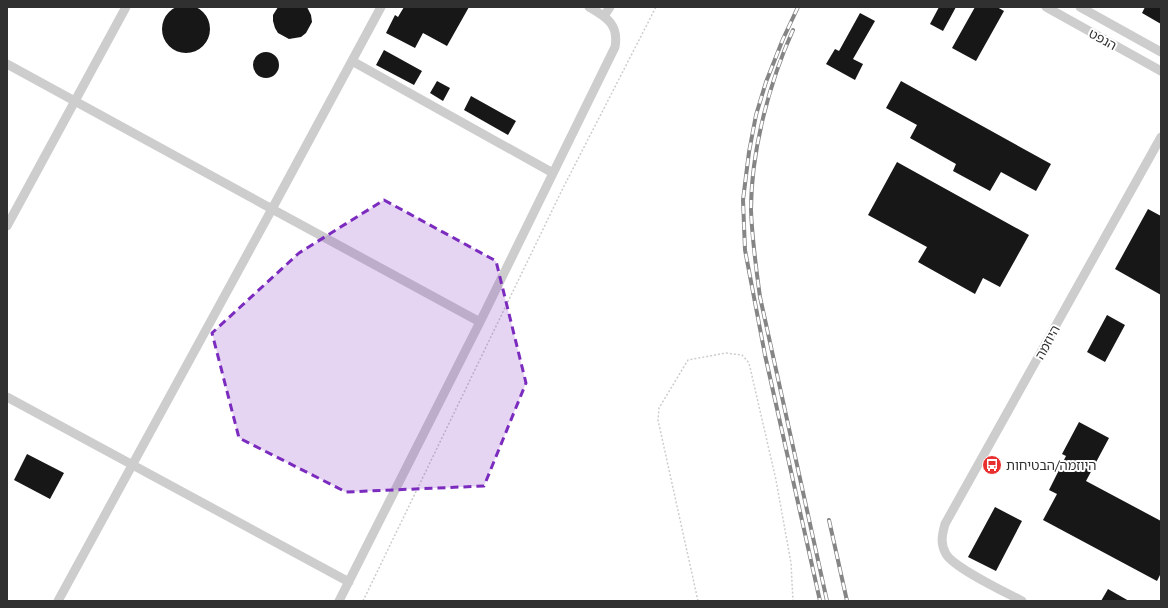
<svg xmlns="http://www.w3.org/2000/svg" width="1168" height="608" font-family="'PT Sans','Noto Sans Hebrew',sans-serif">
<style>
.building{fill:#171717}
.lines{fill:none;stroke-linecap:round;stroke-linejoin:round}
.path{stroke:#cdcdcd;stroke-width:1.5;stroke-dasharray:2 2;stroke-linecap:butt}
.minor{stroke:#cdcdcd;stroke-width:9}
.rail-casing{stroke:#858585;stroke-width:4}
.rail{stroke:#fff;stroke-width:2.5;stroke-dasharray:8;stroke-linecap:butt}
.marked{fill:#7b2cbf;fill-opacity:0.2;stroke:#7b2cbf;stroke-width:3;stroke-dasharray:8 5;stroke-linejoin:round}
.labels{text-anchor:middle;stroke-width:4;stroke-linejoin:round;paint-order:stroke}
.street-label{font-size:13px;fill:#303030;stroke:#fff}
.poi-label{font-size:13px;fill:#303030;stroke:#fff;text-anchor:start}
</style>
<rect width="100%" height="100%" fill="#fff"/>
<path class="building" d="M162 29a24 24 0 1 1 48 0a24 24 0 1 1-48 0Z
M278,7H307L311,15L312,22L306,33L301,37L289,39L278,33L275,28L273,21V15Z
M404,7H469L447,46L423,33L415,48L386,33L395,15L398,17Z
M939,7H956L943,31L930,24Z
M975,7H997L1004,11L976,61L952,48Z
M1145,7H1161V24L1142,13Z
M860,13L875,21L853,59L863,64L855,80L826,64L835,49L839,51Z
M384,50L422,71L414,85L376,65Z
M253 65a13 13 0 1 1 26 0a13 13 0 1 1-26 0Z
M437,81L450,88L443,101L430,93Z
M901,81L1051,164L1036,191L1001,172L990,191L953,171L956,164L910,138L917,125L886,108Z
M471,96L516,121L508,135L464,110Z
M897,162L1029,235L1000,287L983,278L975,294L918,262L927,247L868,215Z
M1148,209L1161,216V295L1115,269Z
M1107,315L1125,325L1105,362L1087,352Z
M1079,422L1109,438L1086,481L1161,521V573L1157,581L1043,520L1057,494L1049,490L1066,456L1062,454Z
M27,454L64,473L50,499L14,480Z
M995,507L1022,521L996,571L968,557Z
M1108,589L1129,601H1101Z"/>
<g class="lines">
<path class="path" d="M363,601L562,190L656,7
M698,601L658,420L659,408L688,360L726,353L742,355L749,363L776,480L791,563L793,601"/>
<path class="minor" d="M1046,7L1161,71
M1080,7L1161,52
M604,16L610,7
M352,61L553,173
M7,64L272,209L381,7
M7,226L126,7
M7,397L349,582
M58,601L272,209L480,322
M339,601L480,322L615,47C619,25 607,17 589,7
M1022,601C1005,592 954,568 946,554C940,544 942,535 945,524L1161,137"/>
<defs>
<path id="rail" d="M798,7L783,39L766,82L756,115L749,152L743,200L745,250L765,355L820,601
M793,30C769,83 751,152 751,210C752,239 756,268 760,297L827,601
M829,520L847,601"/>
</defs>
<use href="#rail" class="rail-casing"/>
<use href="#rail" class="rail"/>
</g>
<path class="marked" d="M384,200L496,261L526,383L484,486L346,492L239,438L212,333L299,253Z"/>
<defs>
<symbol id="bus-disc" viewBox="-11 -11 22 22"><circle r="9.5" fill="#ea2f2f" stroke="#fff"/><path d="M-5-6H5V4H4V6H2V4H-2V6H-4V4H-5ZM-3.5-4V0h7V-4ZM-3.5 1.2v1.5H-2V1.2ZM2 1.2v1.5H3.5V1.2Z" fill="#fff"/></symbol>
</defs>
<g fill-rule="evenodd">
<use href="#bus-disc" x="981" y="454" width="22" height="22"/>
</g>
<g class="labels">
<g class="street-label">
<text transform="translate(1103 39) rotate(29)" y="5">הנפט</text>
<text transform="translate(1047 342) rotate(-61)" y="5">היוזמה</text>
</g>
<g class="poi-label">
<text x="1006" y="470">היוזמה/הבטיחות</text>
</g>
</g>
<rect width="1168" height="608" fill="none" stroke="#303030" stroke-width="16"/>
</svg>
